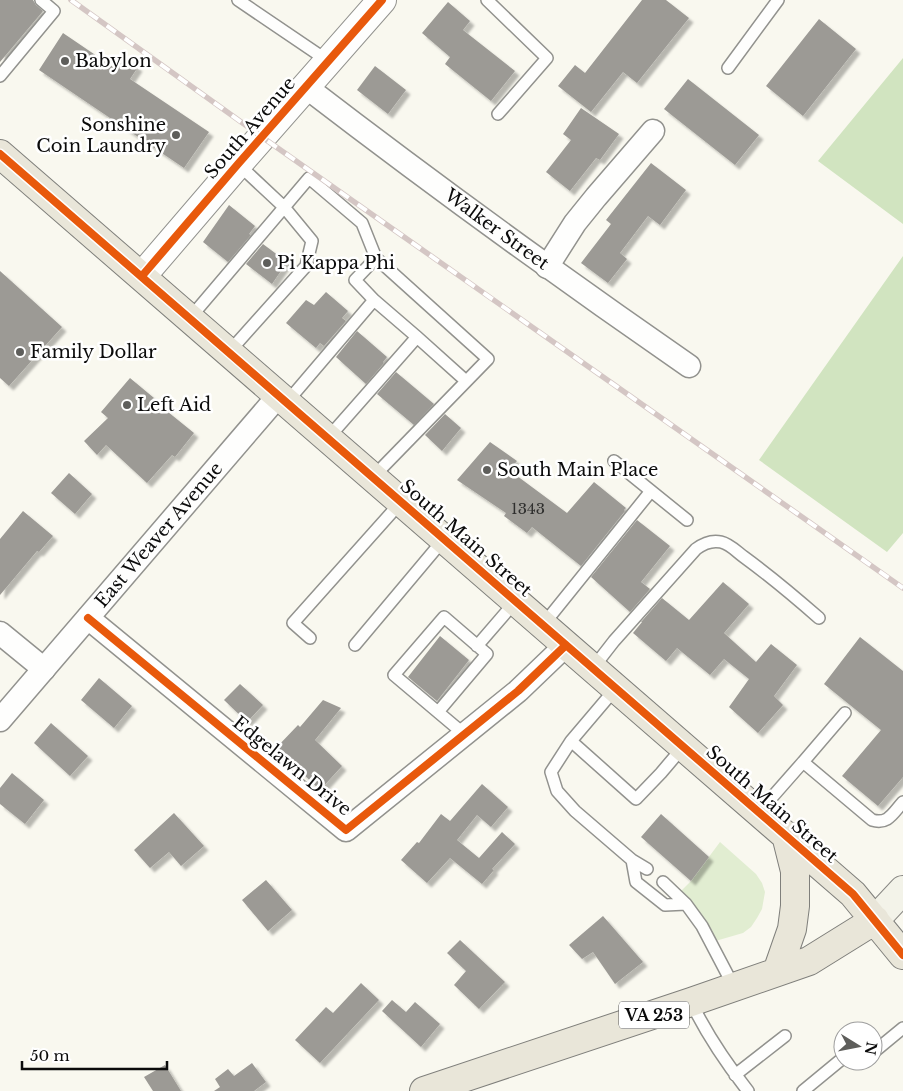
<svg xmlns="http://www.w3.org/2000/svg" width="903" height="1091" font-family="'Libre Baskerville',serif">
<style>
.green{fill:#e1edd1}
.forest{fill:#d1e4c0}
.building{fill:#9c9a95;filter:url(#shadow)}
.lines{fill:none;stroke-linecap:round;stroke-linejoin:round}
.service-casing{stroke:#92928e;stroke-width:14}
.minor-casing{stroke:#92928e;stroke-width:25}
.tertiary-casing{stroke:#92928e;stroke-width:30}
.secondary-casing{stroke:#898884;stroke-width:30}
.primary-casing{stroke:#7f7f7b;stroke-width:30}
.service{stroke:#fefefd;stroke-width:11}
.minor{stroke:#fefefd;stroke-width:22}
.tertiary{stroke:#fefefd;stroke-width:28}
.secondary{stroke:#f3f3e9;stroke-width:28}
.primary{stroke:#e9e6d9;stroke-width:28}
.rail-casing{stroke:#d4c6c4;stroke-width:5.5}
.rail{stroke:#fff;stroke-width:4;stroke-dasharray:11;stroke-linecap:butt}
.cycleway-casing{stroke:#fff;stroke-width:11}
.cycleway{stroke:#e8590c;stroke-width:8}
.poi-dot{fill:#5e5e5b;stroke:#fff;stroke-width:2}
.labels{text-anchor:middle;stroke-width:5;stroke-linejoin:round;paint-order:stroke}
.number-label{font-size:15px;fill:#2f2f2e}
.shield{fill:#fff;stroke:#545454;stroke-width:1}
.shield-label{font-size:16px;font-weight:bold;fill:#0b0b0b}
.poi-label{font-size:18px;fill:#0b0b0b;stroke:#fff;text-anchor:start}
.street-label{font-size:18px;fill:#0b0b0b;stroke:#fff}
</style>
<defs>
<filter id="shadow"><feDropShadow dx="4.5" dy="4.5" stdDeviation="1" flood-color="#0004"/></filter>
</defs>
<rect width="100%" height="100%" fill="#f9f8ef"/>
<path class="green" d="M720,842L756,874L762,883L765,892L762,909L757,918L751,927L743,933L705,944L700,918L678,894L691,881Z"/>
<path class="forest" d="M903,58V224L818,161Z
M903,256V533L887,552L759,460Z"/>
<path class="building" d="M0,0H33L36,5L43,11L0,62Z
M642,0H666L689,18L637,83L623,72L591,112L558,86L575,65L585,73Z
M448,2L470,21L463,30L515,71L491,101L445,64L450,57L422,33Z
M819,19L856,49L803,116L766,86Z
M63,33L113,67L121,55L138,67L130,79L209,132L184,168L39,70Z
M375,66L406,90L388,114L357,90Z
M688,79L759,135L735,165L664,109Z
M581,108L619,134L600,160L596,158L570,191L546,172L571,140L563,134Z
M651,163L686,190L660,225L648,216L620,253L627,259L608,283L581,263L611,224L606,220Z
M229,205L255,226L249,234L251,235L228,262L203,242Z
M263,244L287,262L272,284L246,264Z
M0,271L62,327L9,386L0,378Z
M326,292L348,311L342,318L346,321L324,346L320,343L316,348L286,323L306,300L314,305Z
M357,331L387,357L383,362L384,363L366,384L336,357Z
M396,372L434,404L414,425L377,394Z
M130,378L154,398L152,399L194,433L175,457L172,455L147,483L106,445L97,455L84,441L108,418L101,412Z
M445,414L461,428L442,451L425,435Z
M490,442L517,461L509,470L567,513L594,482L626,508L624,510L625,511L581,566L532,527L527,533L504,516L506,513L457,480Z
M69,473L92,494L75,514L51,493Z
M23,511L53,536L39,552L37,551L0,595V539Z
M637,520L670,546L641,582L650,589L630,612L591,577Z
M723,582L749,604L724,633L756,662L771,644L797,665L774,696L783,705L758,733L729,707L749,679L724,659L710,675L677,648L666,661L633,633L642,622H641L662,598L689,620Z
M440,636L469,660L437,701L408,677Z
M860,637L903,671V777L878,806L842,776L881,730L824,684Z
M99,678L132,706L114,728L81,700Z
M240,684L263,705L247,722L224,700Z
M323,700L341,708L315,740L342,766L320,790L276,748L298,725L300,727Z
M51,723L88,756L70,776L34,743Z
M12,773L44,800L25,824L0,804V788Z
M482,784L508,807L491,827L477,815L457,840L479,858L502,832L515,844L492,869L494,870L482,884L450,858L427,883L401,860L417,842L419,843L441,814L450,821Z
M174,813L204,846L181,866L169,852L150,868L134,850Z
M661,814L709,857L691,881L641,837Z
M266,880L292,910L268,931L242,900Z
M603,916L643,962L615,984L593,952L582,959L569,945Z
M460,940L505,982L479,1009L454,985L466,971L447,953Z
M361,983L379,1000L320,1063L295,1040L326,1007L333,1013Z
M392,1000L406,1012L415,1002L440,1024L421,1047L382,1011Z
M252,1063L266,1082L254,1091H214L220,1087L215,1079L228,1069L234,1076Z
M165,1065L181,1091H153L144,1077Z"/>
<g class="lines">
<defs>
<path id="service" d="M238,0L328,61
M487,0L547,58L498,114
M728,68L778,0
M0,76L54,11L41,0
M374,300L417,337L466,381
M190,318L309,178L362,223L376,258
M229,352L306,266L312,241L284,207L238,164
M287,402L374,300L355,280L376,258L488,359L373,477
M328,438L417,337
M614,461L687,520
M543,625L651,491
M310,638L293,623L401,502
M355,645L444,539
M477,646L515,602
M593,668L614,641L696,549C704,543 712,540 721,542C730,544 737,552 744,557C770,576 795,597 819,618
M616,688L571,741L636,799L661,773L683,747
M438,712L487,654L444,617L394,675L464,734
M845,713L803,762L872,820C888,825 893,813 903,802
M571,741L551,772L557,791L575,811L632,860L636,882L665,905L686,904
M759,812L803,762
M632,860L647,869
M663,882L686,904L702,926L734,987
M691,1002C707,1035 726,1063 748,1091
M873,1049L875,1051L903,1028
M735,1075L785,1036
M803,1091L843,1058"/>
<g id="minor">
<path id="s1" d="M306,87C431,183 559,276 689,366"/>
<path d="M547,267L575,223L596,197L653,131"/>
<path d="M88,618L346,830L518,691L566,645"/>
<path d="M0,633L44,669"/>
<path id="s2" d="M0,720L279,395"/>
</g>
<path id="tertiary" d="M142,276L238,164L382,0"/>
<path id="secondary" d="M875,920L903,890"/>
<path id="primary" d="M0,154L853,894L903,955
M777,972L792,929L795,906V871L786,835
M424,1091L691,1002L809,961L875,920"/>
</defs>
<use href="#service" class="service-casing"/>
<use href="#minor" class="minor-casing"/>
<use href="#tertiary" class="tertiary-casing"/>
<use href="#secondary" class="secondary-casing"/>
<use href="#primary" class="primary-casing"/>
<use href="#service" class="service"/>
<use href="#minor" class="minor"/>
<use href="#tertiary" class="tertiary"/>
<use href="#secondary" class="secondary"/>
<use href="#primary" class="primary"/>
<defs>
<path id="rail" d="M71,0L262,137L903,588"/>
</defs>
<use href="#rail" class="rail-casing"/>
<use href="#rail" class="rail"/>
<defs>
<path id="cycleway" d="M0,154L853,894L903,955
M142,276L238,164L382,0
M88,618L346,830L518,691L566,645"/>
</defs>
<use href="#cycleway" class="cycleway-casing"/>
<use href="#cycleway" class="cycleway"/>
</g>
<g class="poi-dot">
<circle cx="65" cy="61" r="5"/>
<circle cx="176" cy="135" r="5"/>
<circle cx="267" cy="263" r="5"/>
<circle cx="20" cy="352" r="5"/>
<circle cx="127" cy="405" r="5"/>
<circle cx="487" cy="470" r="5"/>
</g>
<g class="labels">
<g class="number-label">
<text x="528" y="514">1343</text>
</g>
<rect class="shield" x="619" y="1001.5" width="70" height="27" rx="4"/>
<g class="shield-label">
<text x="654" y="1021">VA 253</text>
</g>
<g class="poi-label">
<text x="75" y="67">Babylon</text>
<text x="166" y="131" text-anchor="end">Sonshine<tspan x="166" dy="21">Coin Laundry</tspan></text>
<text x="277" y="269">Pi Kappa Phi</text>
<text x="30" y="358">Family Dollar</text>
<text x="137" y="411">Left Aid</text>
<text x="497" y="476">South Main Place</text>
</g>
<g class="street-label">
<text transform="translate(250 128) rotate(-49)" y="6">South Avenue</text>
<text dy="6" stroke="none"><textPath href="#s1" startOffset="238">Walker Street</textPath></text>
<text dy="6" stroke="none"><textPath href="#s2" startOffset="244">East Weaver Avenue</textPath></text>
<text transform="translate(466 538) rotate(41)" y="6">South Main Street</text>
<text transform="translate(292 766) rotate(39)" y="6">Edgelawn Drive</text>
<text transform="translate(772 804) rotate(41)" y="6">South Main Street</text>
</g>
</g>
<g transform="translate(858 1046) rotate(100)"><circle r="24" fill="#ffffff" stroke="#9d9d9d"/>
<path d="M0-4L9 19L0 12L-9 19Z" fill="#5e5e5b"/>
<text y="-8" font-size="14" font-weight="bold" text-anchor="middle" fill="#0b0b0b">N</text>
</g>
<path d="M22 1061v8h145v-8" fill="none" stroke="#0b0b0b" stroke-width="2.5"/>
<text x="30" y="1061" font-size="15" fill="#0b0b0b" stroke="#ffffff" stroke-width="4" paint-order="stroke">50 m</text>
</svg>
